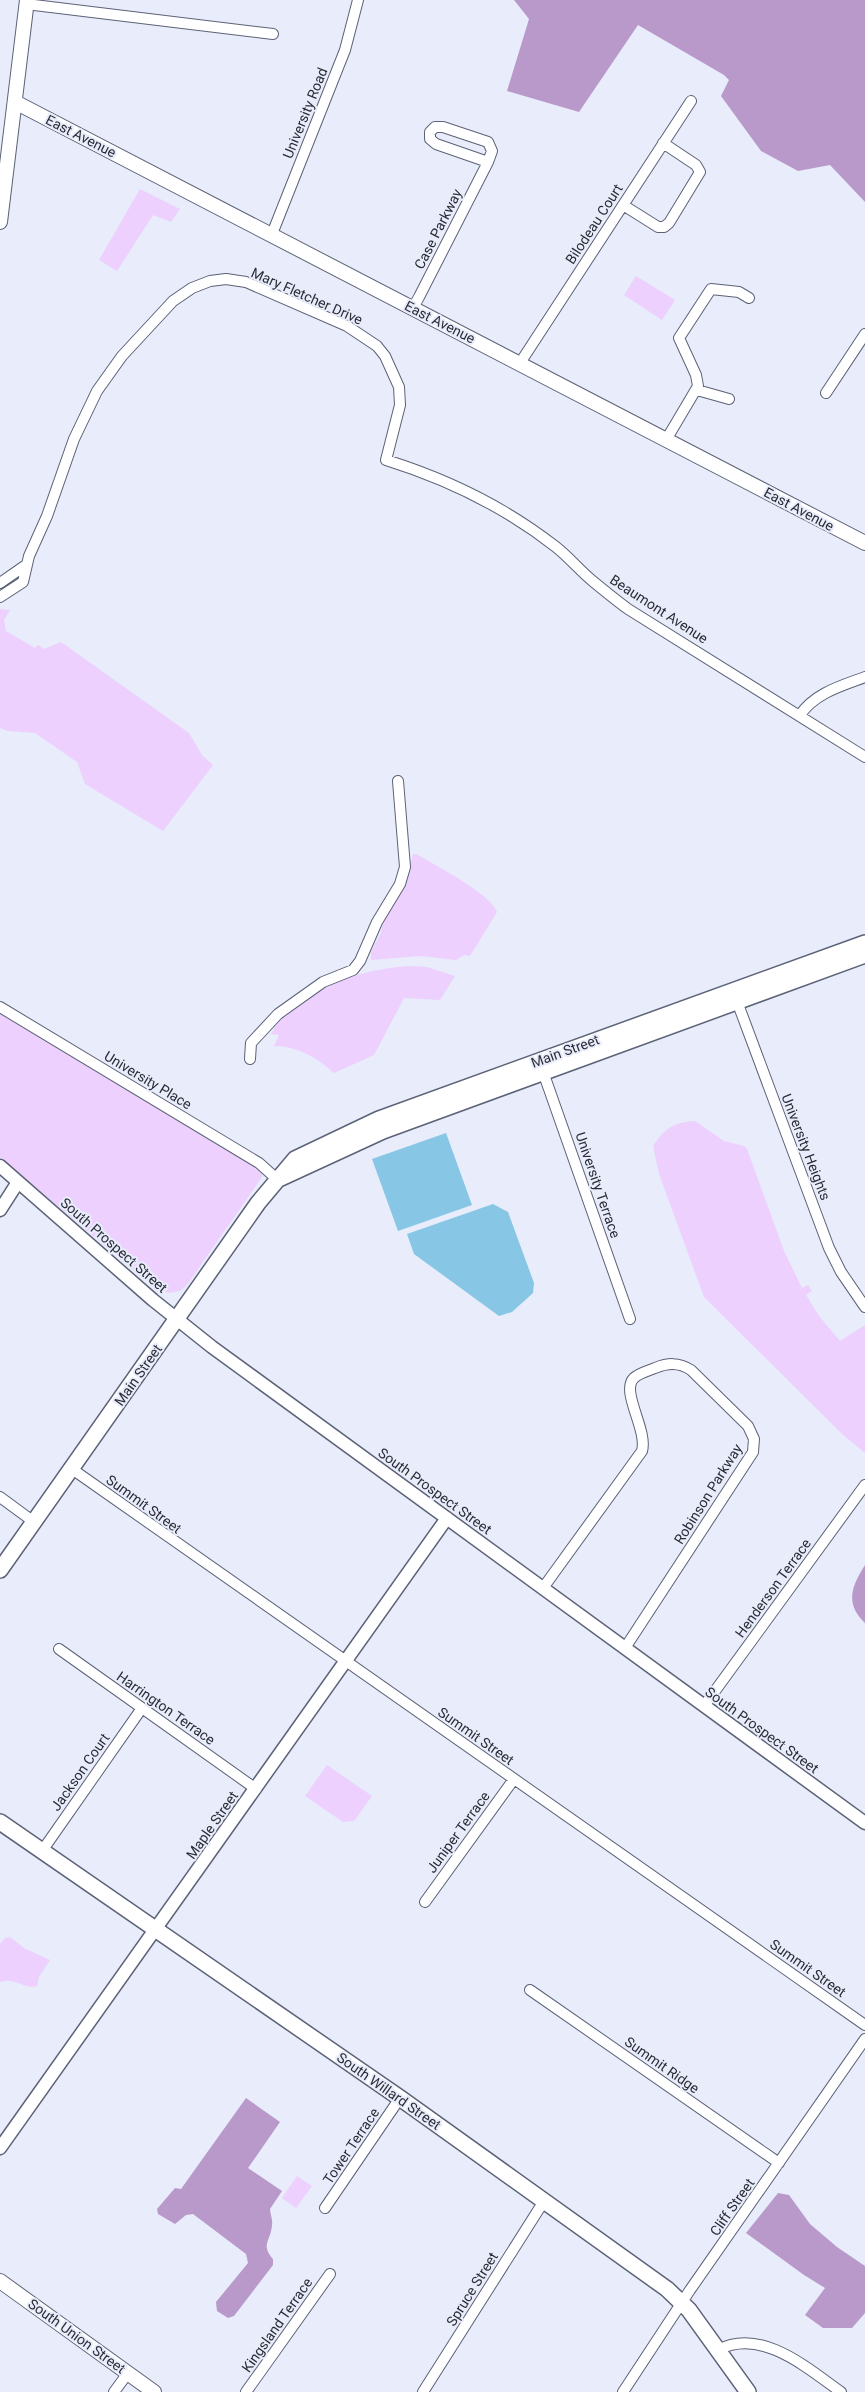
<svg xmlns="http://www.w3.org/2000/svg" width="865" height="2392" font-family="Roboto,sans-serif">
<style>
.green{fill:#edd0fd}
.forest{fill:#b999ca}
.water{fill:#87c6e5}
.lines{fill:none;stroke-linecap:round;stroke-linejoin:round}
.minor-casing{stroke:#5c6277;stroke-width:12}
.tertiary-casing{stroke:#5c6277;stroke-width:15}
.secondary-casing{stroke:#5c6277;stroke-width:16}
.primary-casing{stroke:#5c6277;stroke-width:18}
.minor{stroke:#fff;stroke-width:10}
.tertiary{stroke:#fff;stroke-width:12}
.secondary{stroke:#fff;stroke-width:14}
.primary{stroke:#fff;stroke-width:15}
.labels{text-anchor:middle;stroke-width:4;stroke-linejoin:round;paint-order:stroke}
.street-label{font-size:14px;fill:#2a2c35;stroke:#e8ecfb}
</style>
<rect width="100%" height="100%" fill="#e8ecfb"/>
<path class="green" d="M140,189L180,209L171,222L153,215L117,271L99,260Z
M636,276L675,300L662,320L624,295Z
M0,609L10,610L4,620L6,631L35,648L38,645L44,649L61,642L189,733L202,755L213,765L163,831L85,784L77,762L35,733L8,731L0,728Z
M413,854H416C435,865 491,894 497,912L470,956L464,955L456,960L421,956L371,960V952L381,933L384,918L407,878Z
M409,966L427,967L455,976L440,1000L404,998L374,1055L334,1073C318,1058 297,1046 274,1046L279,1035L271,1034L275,1027L272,1026C313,988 354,970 409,966Z
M0,1013L262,1171V1177L187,1285L180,1291L168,1293L144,1279L0,1157Z
M695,1121L724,1141L744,1146L747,1149L784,1251L802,1288L808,1285L812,1291L806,1295L819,1316L840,1341L865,1325V1453L841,1433L704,1297L659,1174L653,1146C664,1129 674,1122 695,1121Z
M327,1765L372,1796L354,1821L343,1822L305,1796Z
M10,1937L24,1948L50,1960L39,1977L37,1986C24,1990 16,1977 0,1982V1944L5,1938Z
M297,2176L312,2186L296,2208L282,2198Z"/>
<path class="forest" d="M514,0H865V202L830,165L798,171L761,151L721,96L729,80L724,75L638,25L579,112L507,91L529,19Z
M865,1565V1623C845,1604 851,1587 865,1565Z
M246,2098L280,2122L248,2168L282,2191L270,2209C270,2214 273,2220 272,2225C271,2241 260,2244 273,2259V2265L234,2316L228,2318L217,2311L216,2302L248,2263L246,2254L193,2214L186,2215L175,2224L158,2214L157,2209L175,2188L181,2189Z
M778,2193L789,2195L810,2224L837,2247L865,2266V2313L852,2328H823L805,2315L825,2288L804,2275L746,2233Z"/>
<path class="water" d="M446,1133L472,1205L398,1231L372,1159Z
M493,1204L508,1212L534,1283L533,1293L512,1312L499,1316L414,1254L407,1234Z"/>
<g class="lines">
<defs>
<path id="minor" d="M26,4L273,34
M623,205L658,227H664L669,223L700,172L696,165L663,143
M272,234L345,50L358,0
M413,308L419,297L488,162L492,151L488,142L443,127H435L430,132V139L436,144L488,162
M520,363L691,101
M697,390L729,399
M826,393L865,334
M666,440L698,386L696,375L679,338L711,289L739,292L749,298
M0,583L26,565
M0,597L23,582L29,556L47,516L74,439L97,391L122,356L173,301L192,288L210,281L226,279L246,282L347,326L377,346L385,356L399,387L400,405L386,460C447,479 505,507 556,547C570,558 581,572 595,583C606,592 617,601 628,609L865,757
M800,715C815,693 841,686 865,677
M735,996L829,1248L841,1272L865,1307
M0,1007L259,1163L278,1180
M250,1059L251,1043L278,1014L323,982L353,970L360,961L377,922L400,884L405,867L398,781
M542,1069L630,1319
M72,1469L865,2025
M0,1497L34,1522
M543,1588L642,1451C648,1430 620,1391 634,1378C639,1373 648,1371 655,1368C668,1363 678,1362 691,1370L748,1426L754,1439L753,1452L625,1648
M59,1649L256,1789
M704,1706L865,1485
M42,1851L142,1708
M425,1902L514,1779
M530,1990L779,2163
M325,2208L400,2098
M718,2350C761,2327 807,2368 841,2392
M114,2392L128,2373
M246,2392L330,2274
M423,2392L544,2201
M623,2392L690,2290L865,2039"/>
<path id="tertiary" d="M0,1166L153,1300L212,1347L865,1823
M0,1210L18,1182
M0,2148L447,1518"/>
<path id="secondary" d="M15,102L865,543
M0,222L27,0
M0,2281L154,2392"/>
<path id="primary" d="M281,1178L383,1131L865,955
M0,1570L258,1203L295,1159L379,1119L865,943
M0,1822L400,2098L667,2289L689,2310L748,2392"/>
</defs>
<use href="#minor" class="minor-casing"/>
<use href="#tertiary" class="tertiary-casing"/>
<use href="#secondary" class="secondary-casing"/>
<use href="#primary" class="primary-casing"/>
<use href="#minor" class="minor"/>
<use href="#tertiary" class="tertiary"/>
<use href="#secondary" class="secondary"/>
<use href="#primary" class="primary"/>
</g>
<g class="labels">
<g class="street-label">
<text transform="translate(305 113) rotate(-68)" y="5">University Road</text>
<text transform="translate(81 136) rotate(27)" y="5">East Avenue</text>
<text transform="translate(594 224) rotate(-57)" y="5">Bilodeau Court</text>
<text transform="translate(438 229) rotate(-63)" y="5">Case Parkway</text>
<text transform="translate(307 296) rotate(24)" y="5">Mary Fletcher Drive</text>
<text transform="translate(440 322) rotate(27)" y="5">East Avenue</text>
<text transform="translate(799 509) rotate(28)" y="5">East Avenue</text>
<text transform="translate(659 609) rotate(33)" y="5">Beaumont Avenue</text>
<text transform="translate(565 1051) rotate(-20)" y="5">Main Street</text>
<text transform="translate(148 1080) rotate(31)" y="5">University Place</text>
<text transform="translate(806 1147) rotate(69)" y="5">University Heights</text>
<text transform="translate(598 1185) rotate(71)" y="5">University Terrace</text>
<text transform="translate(114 1245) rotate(41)" y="5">South Prospect Street</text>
<text transform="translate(138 1375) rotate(-55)" y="5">Main Street</text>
<text transform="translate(435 1491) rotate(36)" y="5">South Prospect Street</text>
<text transform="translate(708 1494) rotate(-58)" y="5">Robinson Parkway</text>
<text transform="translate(144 1504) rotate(36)" y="5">Summit Street</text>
<text transform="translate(773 1588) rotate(-54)" y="5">Henderson Terrace</text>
<text transform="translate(166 1708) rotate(35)" y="5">Harrington Terrace</text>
<text transform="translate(762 1730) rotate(36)" y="5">South Prospect Street</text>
<text transform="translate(476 1736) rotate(35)" y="5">Summit Street</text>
<text transform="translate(80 1772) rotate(-55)" y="5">Jackson Court</text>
<text transform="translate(212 1825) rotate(-55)" y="5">Maple Street</text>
<text transform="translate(458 1832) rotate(-54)" y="5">Juniper Terrace</text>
<text transform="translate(808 1968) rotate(35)" y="5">Summit Street</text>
<text transform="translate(662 2065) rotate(35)" y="5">Summit Ridge</text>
<text transform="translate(389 2091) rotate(35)" y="5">South Willard Street</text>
<text transform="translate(351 2146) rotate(-56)" y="5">Tower Terrace</text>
<text transform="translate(732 2207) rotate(-55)" y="5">Cliff Street</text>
<text transform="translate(472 2289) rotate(-58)" y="5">Spruce Street</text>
<text transform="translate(277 2325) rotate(-55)" y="5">Kingsland Terrace</text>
<text transform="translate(77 2336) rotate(36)" y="5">South Union Street</text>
</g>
</g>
</svg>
